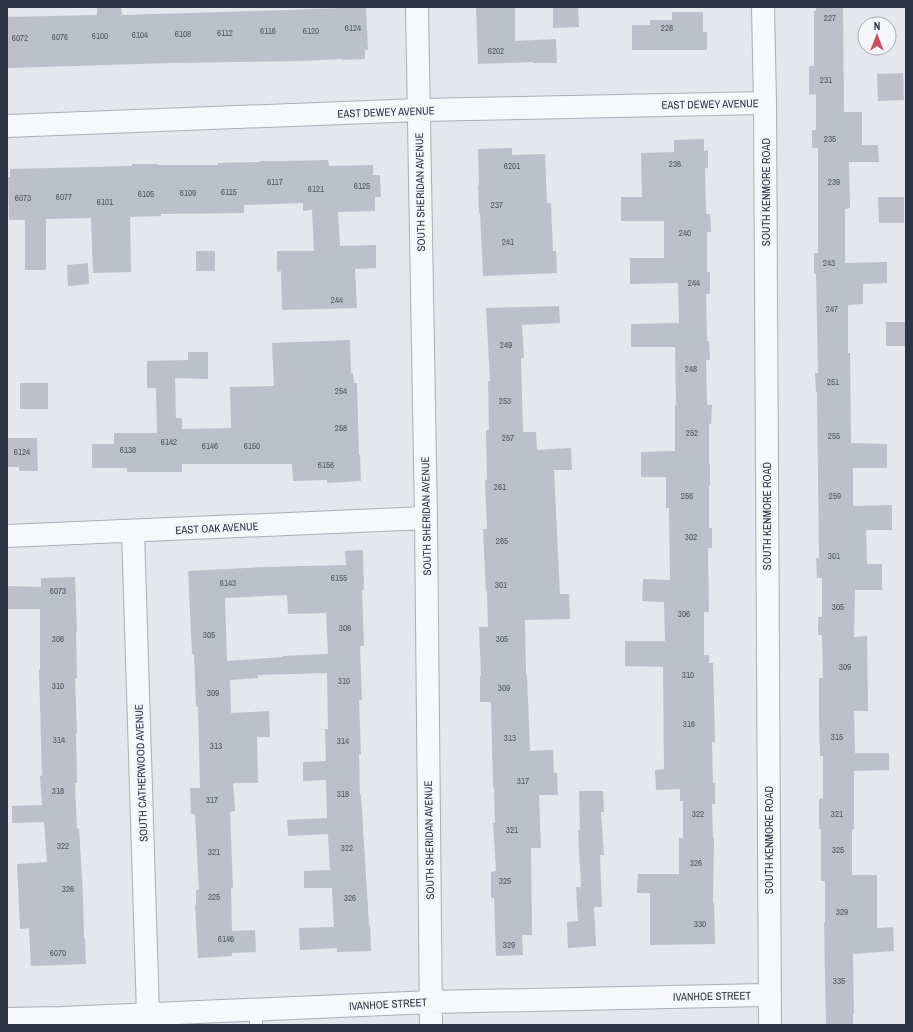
<svg xmlns="http://www.w3.org/2000/svg" width="913" height="1032" font-family="'Archivo Narrow',sans-serif">
<style>
.building{fill:#bbc0ca;fill-rule:evenodd}
.lines{fill:none;stroke-linecap:round;stroke-linejoin:round}
.lane-casing{stroke:#a9aeb7;stroke-width:14}
.street-casing{stroke:#a9aeb7;stroke-width:24}
.lane{stroke:#f7f8fa;stroke-width:12}
.street{stroke:#f7f8fa;stroke-width:22}
.labels{text-anchor:middle;stroke-width:3.5;stroke-linejoin:round;paint-order:stroke}
.number-label{font-size:9px;fill:#4f5766}
.street-label{font-size:11px;fill:#2b3445;stroke:#f4f6f9}
</style>
<rect width="100%" height="100%" fill="#e4e7ec"/>
<path class="building" d="M97,7H121L122,15L287,10L338,8V7H366L368,50H365V59L342,60V59L299,61L171,63L8,68V61L7,60V17L97,15Z
M476,7H515V41L556,39L557,63H533V62L478,64Z
M553,7H578L579,27L553,28Z
M816,7H843L844,112H862V145H878L879,162H849L850,208L845,209V263L887,262V283L863,284V304L848,305V353H850L851,443L887,444V468H853V506L892,505V530H866L867,564H882V590H855L854,637L867,636L868,711H854L855,753H889V770L854,771V829H852V875H877V928L893,927L894,951L853,954L854,1014H853V1025H826L824,923H825V881H821V829H819V799L823,798V756H820L819,719V678H823L822,635H818V617H822V578H817L816,558H819L817,392H816L815,373H818L816,274H814V253H818V148H812V130H816V94L809,95V66H814V11H816Z
M672,12H703V32H707V50H632V25H650V20H672Z
M903,73L904,100L878,101L877,74Z
M704,139V151L708,150V168H705L706,214H710L711,232H707V272H710V294H706L707,341H709L710,360H706L707,405H712L711,424H709V464H710V486H709V528H712V548H708L709,612H704V655H709V663H713L715,742H712L713,783H715V804H712L713,838H714L713,903H714L715,944L650,945V893H637L638,874H679V838H683V801H680V789L656,790L655,770L664,769L663,667L625,666V641H665L664,602L642,601L643,579L670,580L669,508H666V477H641V452L675,451V405H676L675,347H631V324L679,323L678,283L630,284V258H664V221H621V197H642L641,153L674,152V140Z
M512,148V155L545,154L547,203H551L553,251H556L557,273L483,276L480,213H479L478,185H479L478,149Z
M328,160L329,166L373,165V175H380L381,197H375V211L338,212L340,246L376,245V268L355,269L357,308L282,310L281,271L277,272V251H314L312,210L303,211V203L244,205V213L161,214V216L130,217L131,272L93,273L91,218L46,219V270H25V220H9L8,177H10V169L132,166V164H158V165H218V163L260,162V161H288Z
M878,197H904V223H879Z
M196,251H215V271H196Z
M88,263L89,284L68,286L67,265Z
M559,306L560,323L522,325L524,358H521L523,432H536L537,450L571,448L572,470H554L560,594H569L570,619L525,620L526,675H527L530,751L553,750L554,773H557L558,795H539L541,848H531L532,935H522L523,955L496,956L494,898H491V872L496,871L493,823H495L494,787H493L491,702H480V676H481L479,627H488L487,591H486L483,529H487L485,480H487L486,430H489L488,381H490L486,308Z
M886,322H906V346H886Z
M350,340L351,373H353L354,383H357L359,455H360L361,481L327,483V480L293,481L292,464H182V472H127V468H92V444H114V433H157L156,388H147V361L188,360V352H208V379L175,378L176,418H182V429L231,428L230,387L274,386L272,343Z
M20,383H48V409H20Z
M7,438H37L38,471H19V467H7Z
M363,550L364,590H362L364,646H360L362,700H359L361,754H359L360,795H361L369,925H370L371,951L337,952V948L300,950L299,928L334,927L332,888H304V871L330,870L328,834L288,836L287,820L327,818L326,780L303,781V762L326,761L325,729H328L327,673L258,675V678L230,680L231,713L269,711L270,737H257L258,783H233L235,811L230,812L233,888H231L232,931L255,930L256,952L232,953V956L198,958L195,905H196V890H199L195,814H191L190,788H200L198,707H196L194,654H192L188,571L266,567L346,565L345,551ZM287,595L288,614L326,613L328,654L283,656V657L227,661L225,598Z
M75,577L77,632H76L77,678H75L77,733H76L77,783H75L77,829L79,828L83,896L84,939L85,938L86,964L31,966L29,928L20,929L17,864L47,862L44,822L12,823V806L42,805L40,776L42,775L39,670H40V609H7V586L41,587V578Z
M579,791H603L604,812H601L604,855H600L602,907H594L596,946L568,948L567,922L578,921L576,887H581L578,830H580Z"/>
<g class="lines">
<defs>
<path id="lane" d="M256,1025V1010"/>
<path id="street" d="M417,7L426,518L431,1025
M763,7L765,103L770,1025
M7,126L419,110L765,103
M133,531L148,1014
M7,536L426,518
M7,1019L62,1018L431,1002L769,995"/>
</defs>
<use href="#lane" class="lane-casing"/>
<use href="#street" class="street-casing"/>
<use href="#lane" class="lane"/>
<use href="#street" class="street"/>
</g>
<g class="labels">
<g class="number-label">
<text x="830" y="21">227</text>
<text x="353" y="31">6124</text>
<text x="667" y="31">228</text>
<text x="268" y="34">6116</text>
<text x="311" y="34">6120</text>
<text x="225" y="36">6112</text>
<text x="183" y="37">6108</text>
<text x="140" y="38">6104</text>
<text x="100" y="39">6100</text>
<text x="60" y="40">6076</text>
<text x="20" y="41">6072</text>
<text x="496" y="54">6202</text>
<text x="826" y="83">231</text>
<text x="830" y="142">235</text>
<text x="675" y="167">236</text>
<text x="512" y="169">6201</text>
<text x="275" y="185">6117</text>
<text x="834" y="185">239</text>
<text x="362" y="189">6125</text>
<text x="316" y="192">6121</text>
<text x="229" y="195">6115</text>
<text x="188" y="196">6109</text>
<text x="146" y="197">6105</text>
<text x="64" y="200">6077</text>
<text x="23" y="201">6073</text>
<text x="105" y="205">6101</text>
<text x="497" y="208">237</text>
<text x="685" y="236">240</text>
<text x="508" y="245">241</text>
<text x="829" y="266">243</text>
<text x="694" y="286">244</text>
<text x="337" y="303">244</text>
<text x="832" y="312">247</text>
<text x="506" y="348">249</text>
<text x="691" y="372">248</text>
<text x="833" y="385">251</text>
<text x="341" y="394">254</text>
<text x="505" y="404">253</text>
<text x="341" y="431">258</text>
<text x="692" y="436">252</text>
<text x="834" y="439">255</text>
<text x="508" y="441">257</text>
<text x="169" y="445">6142</text>
<text x="210" y="449">6146</text>
<text x="252" y="449">6150</text>
<text x="128" y="453">6138</text>
<text x="22" y="455">6124</text>
<text x="326" y="468">6156</text>
<text x="500" y="490">261</text>
<text x="687" y="499">256</text>
<text x="835" y="499">259</text>
<text x="691" y="540">302</text>
<text x="502" y="544">265</text>
<text x="834" y="559">301</text>
<text x="339" y="581">6155</text>
<text x="228" y="586">6143</text>
<text x="501" y="588">301</text>
<text x="58" y="594">6073</text>
<text x="838" y="610">305</text>
<text x="684" y="617">306</text>
<text x="345" y="631">306</text>
<text x="209" y="638">305</text>
<text x="58" y="642">306</text>
<text x="502" y="642">305</text>
<text x="845" y="670">309</text>
<text x="688" y="678">310</text>
<text x="344" y="684">310</text>
<text x="58" y="689">310</text>
<text x="504" y="691">309</text>
<text x="213" y="696">309</text>
<text x="689" y="727">316</text>
<text x="837" y="740">315</text>
<text x="510" y="741">313</text>
<text x="59" y="743">314</text>
<text x="343" y="744">314</text>
<text x="216" y="749">313</text>
<text x="523" y="784">317</text>
<text x="58" y="794">318</text>
<text x="343" y="797">318</text>
<text x="212" y="803">317</text>
<text x="698" y="817">322</text>
<text x="837" y="817">321</text>
<text x="512" y="833">321</text>
<text x="63" y="849">322</text>
<text x="347" y="851">322</text>
<text x="838" y="853">325</text>
<text x="214" y="855">321</text>
<text x="696" y="866">326</text>
<text x="505" y="884">325</text>
<text x="68" y="892">326</text>
<text x="214" y="900">325</text>
<text x="350" y="901">326</text>
<text x="842" y="915">329</text>
<text x="700" y="927">330</text>
<text x="226" y="942">6146</text>
<text x="509" y="948">329</text>
<text x="58" y="956">6070</text>
<text x="839" y="984">335</text>
</g>
<g class="street-label">
<text transform="translate(710 104) rotate(-1)" y="4">EAST DEWEY AVENUE</text>
<text transform="translate(386 112) rotate(-2)" y="4">EAST DEWEY AVENUE</text>
<text transform="translate(420 192) rotate(-91)" y="4">SOUTH SHERIDAN AVENUE</text>
<text transform="translate(766 192) rotate(-90)" y="4">SOUTH KENMORE ROAD</text>
<text transform="translate(426 516) rotate(-91)" y="4">SOUTH SHERIDAN AVENUE</text>
<text transform="translate(767 516) rotate(-90)" y="4">SOUTH KENMORE ROAD</text>
<text transform="translate(217 528) rotate(-3)" y="4">EAST OAK AVENUE</text>
<text transform="translate(141 773) rotate(-92)" y="4">SOUTH CATHERWOOD AVENUE</text>
<text transform="translate(429 840) rotate(-91)" y="4">SOUTH SHERIDAN AVENUE</text>
<text transform="translate(769 840) rotate(-90)" y="4">SOUTH KENMORE ROAD</text>
<text transform="translate(712 996) rotate(-1)" y="4">IVANHOE STREET</text>
<text transform="translate(388 1004) rotate(-3)" y="4">IVANHOE STREET</text>
</g>
</g>
<rect width="913" height="1032" fill="none" stroke="#2b3445" stroke-width="16"/>
<g transform="translate(877 36)"><circle r="19" fill="#f4f6f9" stroke="#a4a8b1"/>
<path d="M0-3L7 15L0 10L-7 15Z" fill="#d1495b"/>
<text y="-6" font-size="11" font-weight="bold" text-anchor="middle" fill="#2b3445">N</text>
</g>
</svg>
